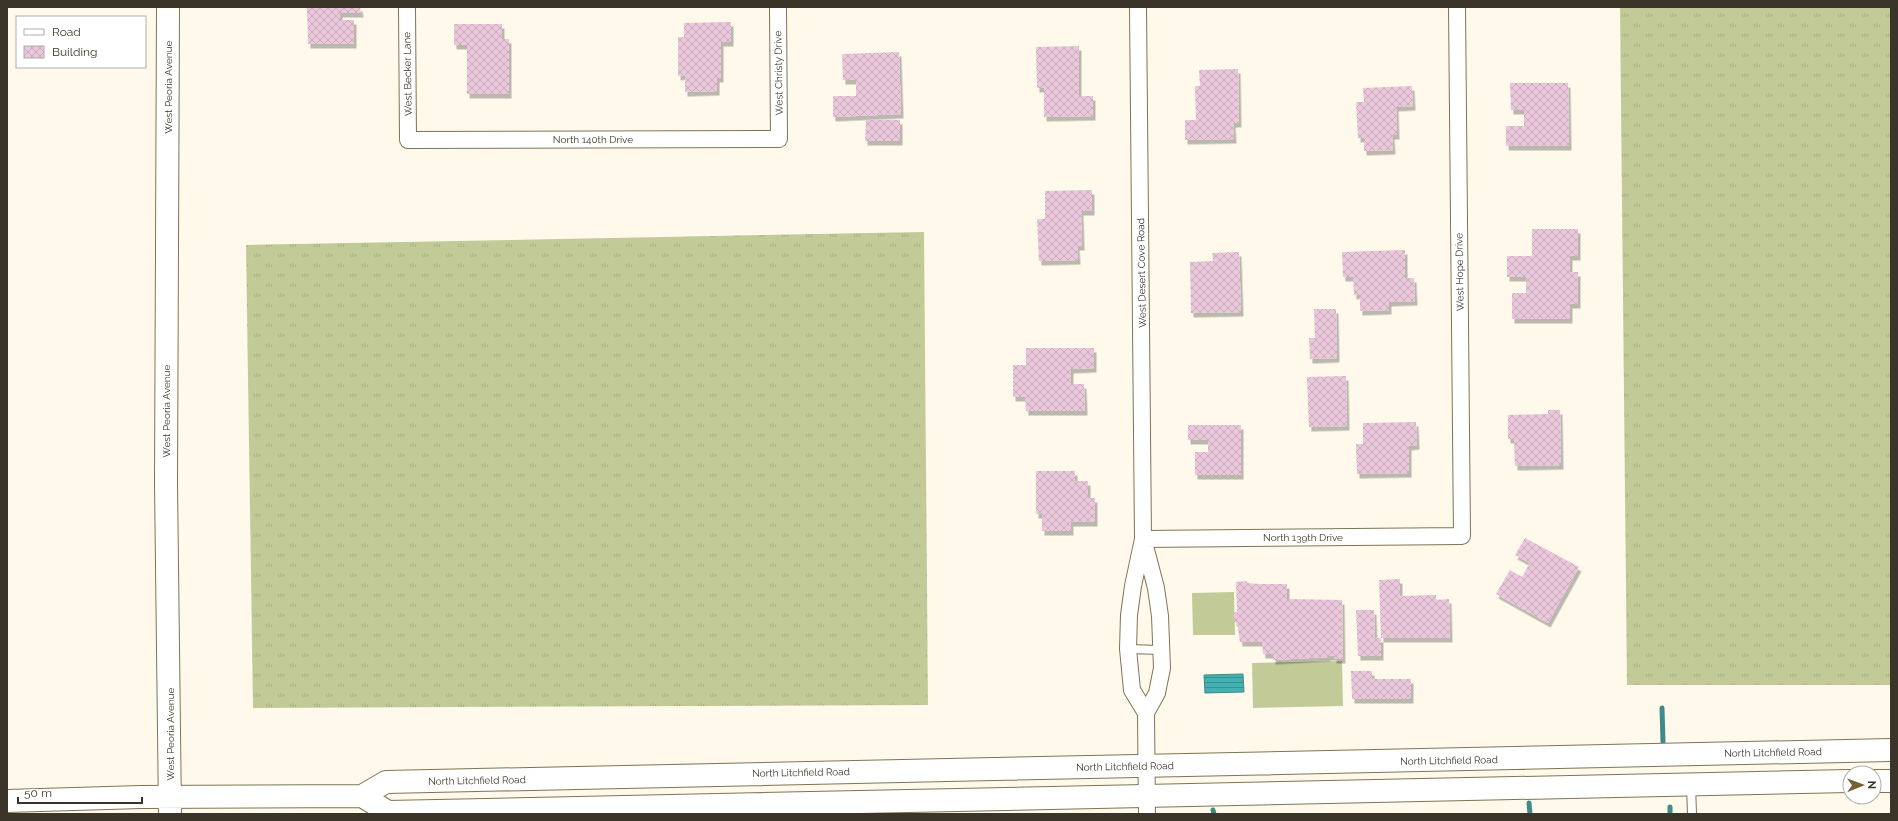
<svg xmlns="http://www.w3.org/2000/svg" width="1898" height="821" font-family="Raleway,sans-serif">
<style>
.grass{fill:url(#grass-tufts)}
.garden{fill:#c2cb98}
.water{fill:url(#water-rules);stroke:#408b89}
.lines{fill:none;stroke-linecap:round;stroke-linejoin:round}
.stream{stroke:#408b89;stroke-width:5}
.building{fill:url(#building-cross-hatch);filter:url(#shadow)}
.lane-casing{stroke:#7e7454;stroke-width:10}
.street-casing{stroke:#7e7454;stroke-width:18}
.secondary-casing{stroke:#7e7454;stroke-width:24}
.lane{stroke:#fff;stroke-width:8}
.street{stroke:#fff;stroke-width:16}
.secondary{stroke:#fff;stroke-width:22}
.labels{text-anchor:middle;stroke-width:3;stroke-linejoin:round;paint-order:stroke}
.street-label{font-size:10px;fill:#3a3528;stroke:#fff}
</style>
<defs>
<pattern id="grass-tufts" width="24" height="20" patternUnits="userSpaceOnUse"><rect width="24" height="20" fill="#c2cb98"/><path d="M3 7l-1-3M5 7V3M7 7l1-3M15 17l-1-3M17 17v-4M19 17l1-3" fill="none" stroke="#a7af83"/></pattern>
<pattern id="water-rules" width="6" height="5" patternUnits="userSpaceOnUse"><rect width="6" height="5" fill="#43b0b2"/><path d="M0 2.5h6" fill="none" stroke="#399091"/></pattern>
<pattern id="building-cross-hatch" width="8" height="8" patternUnits="userSpaceOnUse"><rect width="8" height="8" fill="#eac7da"/><path d="M0 0l8 8M0 8l8-8" fill="none" stroke="#c9acbb"/></pattern>
<filter id="shadow"><feDropShadow dx="2.5" dy="4.5" stdDeviation="0" flood-color="#0004"/></filter>
</defs>
<rect width="100%" height="100%" fill="#fef9eb"/>
<path class="grass" d="M1620,7H1891V685H1627Z
M924,232L928,705L253,708L246,245Z"/>
<path class="garden" d="M1234,592L1235,635H1193L1192,593Z
M1342,661L1343,706L1253,708L1252,663Z"/>
<path class="water" d="M1243,674L1244,692L1205,693L1204,675Z"/>
<g class="lines">
<path class="stream" d="M1662,708L1663,742
M1529,803L1530,814
M1670,807V814
M1213,810L1214,814"/>
</g>
<path class="building" d="M307,7H360L361,13H340V20H354V44H308Z
M731,22V42H721V78H717V91L685,92V75L678,76V37H684V23Z
M454,24H502V39H509V94H467V45H454Z
M1079,46V96H1093V116L1044,117V88H1037L1036,47Z
M899,52L901,114L833,117V96H856V80H843L842,54Z
M1238,69L1239,123H1233L1234,139L1185,140V120H1196L1195,86H1200L1199,70Z
M1510,83H1568L1569,146H1506V126H1524V110H1511Z
M1412,86L1413,106L1396,107L1397,135H1392L1393,150L1364,151V138H1358L1356,102H1364L1363,88Z
M866,120H900V141H865Z
M1092,190V211H1081L1082,246H1077L1078,260L1039,261L1037,219H1045V191Z
M1532,229H1578V256H1570V272H1578V304H1570V319H1512V293H1526V277H1507V256H1532Z
M1405,250V278H1414L1415,301L1389,302V310L1360,311V294L1354,295L1353,277H1343L1342,252Z
M1239,252L1241,312L1191,313L1190,262L1213,261L1212,253Z
M1314,309H1336L1337,358L1310,359L1309,338H1315Z
M1026,348H1094V368L1071,369V384H1084L1085,411H1026L1025,397H1013V365H1026Z
M1346,376L1347,426L1309,427L1307,377Z
M1548,410H1560L1561,465L1515,466L1514,439H1508V415L1548,414Z
M1416,422L1417,445L1409,446V473L1357,474L1356,444H1363V423Z
M1188,425H1241V475H1195V452H1208V440H1188Z
M1036,471H1075V481H1088V498H1095V522H1071V531H1042V514H1036Z
M1525,538L1579,567L1548,623L1496,594L1510,570L1522,577L1530,563L1515,555Z
M1400,579V596L1436,595V600L1449,599L1450,638H1381L1379,580Z
M1247,581V583L1260,584H1287V599L1342,600L1343,659H1334V656H1328V657L1273,660V654H1263L1262,642H1240L1237,622H1234V613L1237,612L1236,582Z
M1356,610H1374L1375,638H1381V656H1358Z
M1351,671H1372V679H1411V699H1352Z"/>
<g class="lines">
<defs>
<path id="lane" d="M1128,649L1161,650
M1691,785L1692,814"/>
<path id="street" d="M407,7L408,140L779,139L778,7
M1138,7L1143,539L1133,586L1129,615L1128,649L1132,690L1146,713
M1143,539L1462,536L1457,7
M1144,542L1156,588L1160,616L1162,668L1157,693L1146,713L1147,814"/>
<path id="secondary" d="M168,7L166,483L170,814
M1874,781H1891
M362,796L388,812L1850,781
M7,801L141,797L362,796L386,782L1891,750"/>
</defs>
<use href="#lane" class="lane-casing"/>
<use href="#street" class="street-casing"/>
<use href="#secondary" class="secondary-casing"/>
<use href="#lane" class="lane"/>
<use href="#street" class="street"/>
<use href="#secondary" class="secondary"/>
</g>
<g class="labels">
<g class="street-label">
<text transform="translate(778 73) rotate(-91)" y="4">West Christy Drive</text>
<text transform="translate(407 74) rotate(-91)" y="4">West Becker Lane</text>
<text transform="translate(168 87) rotate(-90)" y="4">West Peoria Avenue</text>
<text x="593" y="143">North 140th Drive</text>
<text transform="translate(1459 272) rotate(-91)" y="4">West Hope Drive</text>
<text transform="translate(1141 273) rotate(-91)" y="4">West Desert Cove Road</text>
<text transform="translate(166 411) rotate(-90)" y="4">West Peoria Avenue</text>
<text x="1303" y="541">North 139th Drive</text>
<text transform="translate(170 734) rotate(-90)" y="4">West Peoria Avenue</text>
<text transform="translate(1773 752) rotate(-1)" y="4">North Litchfield Road</text>
<text transform="translate(1449 760) rotate(-1)" y="4">North Litchfield Road</text>
<text transform="translate(1125 766) rotate(-1)" y="4">North Litchfield Road</text>
<text transform="translate(801 772) rotate(-1)" y="4">North Litchfield Road</text>
<text transform="translate(477 780) rotate(-1)" y="4">North Litchfield Road</text>
</g>
</g>
<rect width="1898" height="821" fill="none" stroke="#3a3528" stroke-width="16"/>
<rect x="16" y="16" width="130" height="52" fill="#ffffff" stroke="#b0aea9"/>
<rect x="24" y="29" width="20" height="6" fill="#ffffff" stroke="#b0aea9"/>
<text x="52" y="36" font-size="12" fill="#3a3528">Road</text>
<rect x="24" y="46" width="20" height="12" fill="url(#building-cross-hatch)" stroke="#b0aea9"/>
<text x="52" y="56" font-size="12" fill="#3a3528">Building</text>
<g transform="translate(1862 785) rotate(89)"><circle r="19" fill="#ffffff" stroke="#b0aea9"/>
<path d="M0-3L7 15L0 10L-7 15Z" fill="#756130"/>
<text y="-6" font-size="11" font-weight="bold" text-anchor="middle" fill="#3a3528">N</text>
</g>
<path d="M18 797v6h124v-6" fill="none" stroke="#3a3528" stroke-width="2"/>
<text x="24" y="797" font-size="12" fill="#3a3528" stroke="#ffffff" stroke-width="3" paint-order="stroke">50 m</text>
</svg>
